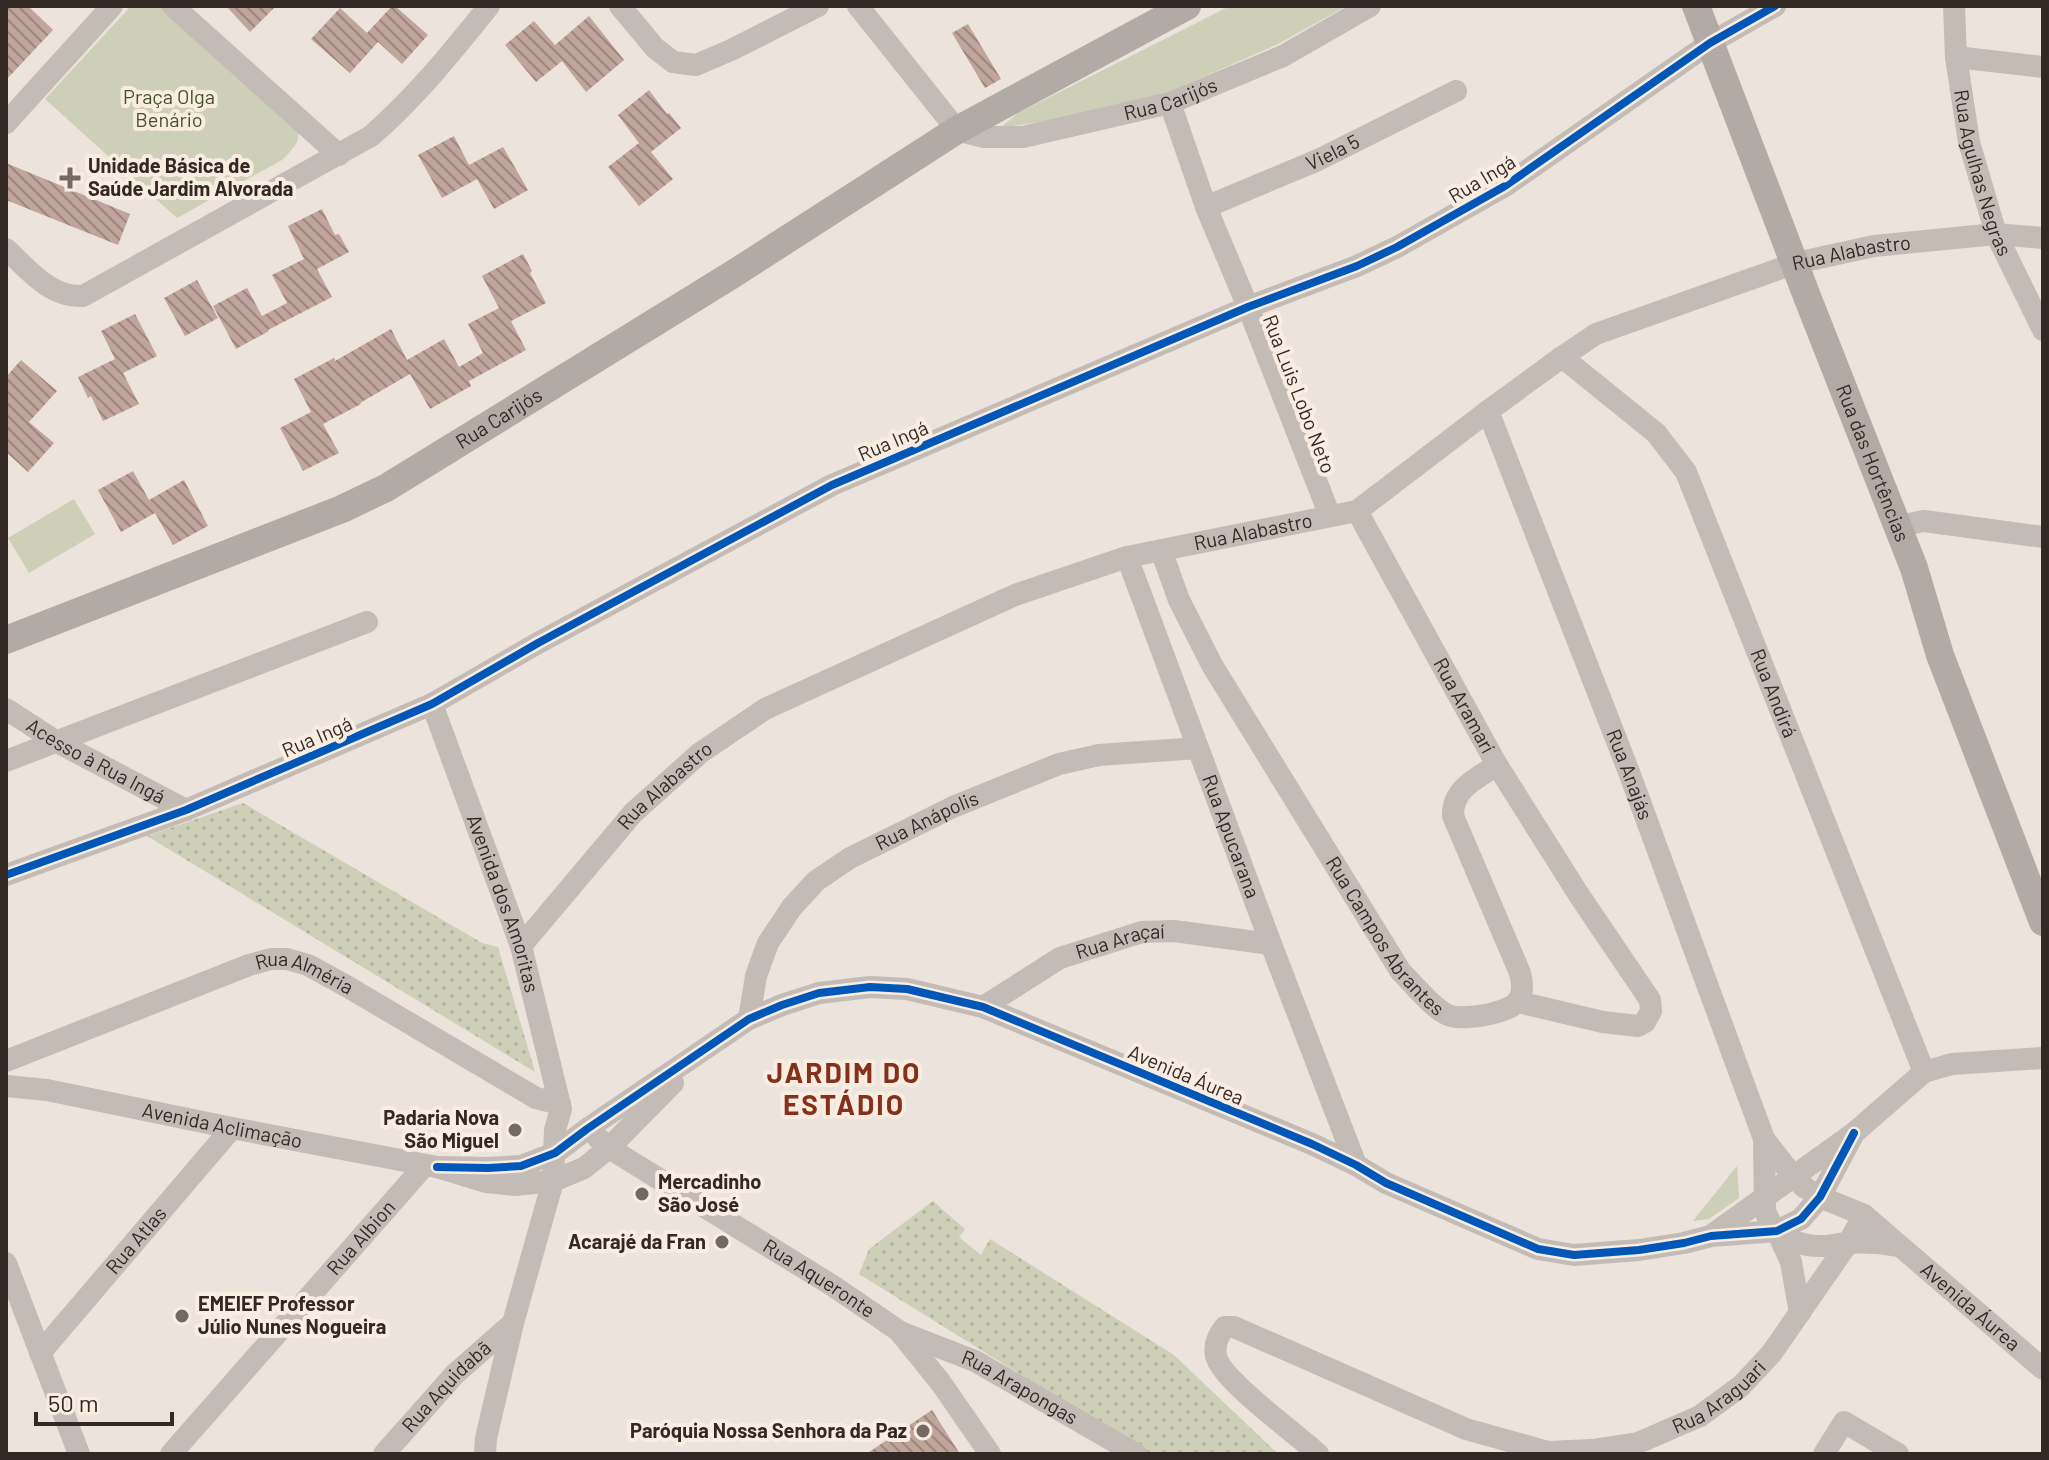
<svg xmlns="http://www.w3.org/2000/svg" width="2049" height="1460" font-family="Barlow,sans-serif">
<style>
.grass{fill:url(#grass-dots)}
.park{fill:#cdd0b6}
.building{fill:url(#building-back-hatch)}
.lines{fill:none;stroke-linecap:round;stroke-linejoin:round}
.minor{stroke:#c3bbb6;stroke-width:22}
.major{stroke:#b2aaa5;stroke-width:28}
.cycleway-casing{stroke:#f9ede2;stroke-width:13}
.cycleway{stroke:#0057b8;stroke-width:8}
.poi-dot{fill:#736a64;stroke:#f9ede2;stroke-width:3}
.labels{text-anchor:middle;stroke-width:8;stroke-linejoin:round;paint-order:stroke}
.park-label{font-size:20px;fill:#445227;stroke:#f9ede2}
.street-label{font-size:20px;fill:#332924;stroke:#f9ede2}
.poi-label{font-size:20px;font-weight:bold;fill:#332924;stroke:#f9ede2;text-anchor:start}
.district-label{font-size:28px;font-weight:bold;letter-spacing:2px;fill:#85301b;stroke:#f9ede2}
</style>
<defs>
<pattern id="grass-dots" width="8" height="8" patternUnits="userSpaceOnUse" patternTransform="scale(2)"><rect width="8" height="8" fill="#cdd0b6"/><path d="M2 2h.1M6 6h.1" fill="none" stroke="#b0b39c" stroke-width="1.8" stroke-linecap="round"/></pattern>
<pattern id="building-back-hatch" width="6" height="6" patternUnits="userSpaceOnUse" patternTransform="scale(2)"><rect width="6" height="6" fill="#c0a59d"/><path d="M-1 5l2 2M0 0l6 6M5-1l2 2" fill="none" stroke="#9d8680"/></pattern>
</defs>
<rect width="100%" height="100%" fill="#ebe3dc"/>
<path class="grass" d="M243,803L482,943L498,947L535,1072L147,836Z
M933,1201L965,1229L959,1237L981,1255L990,1239L1174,1355L1278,1454H1148L859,1274L869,1249Z"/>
<path class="park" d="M131,6H168L299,130C299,144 292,150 282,160L177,218L45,99Z
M1230,6H1347L1276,45L1157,97L1079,116L1000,128L1018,113Z
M74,499L95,534L29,573L8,538Z
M1737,1166L1739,1198L1709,1219L1693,1221Z"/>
<path class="building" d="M6,6H28L53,30L6,80Z
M226,6H276L250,32Z
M392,6H395L428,35L402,64L378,42L350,73L311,39L340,8L367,33Z
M589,16L624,60L586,92L562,61L536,82L505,45L534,21L555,45Z
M968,24L1001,79L985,88L952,33Z
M649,90L667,114L669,113L681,128L651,152L673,179L639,206L608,167L639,143L618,115Z
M454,136L469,165L503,147L528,190L494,209L477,179L442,198L418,155Z
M6,163L130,214L118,245L6,200Z
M322,209L335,235L339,234L349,252L317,269L332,297L268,330L269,331L236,349L213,306L247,288L262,316L287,303L272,275L304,259L288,226Z
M523,254L532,271L530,273L546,303L511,321L526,350L469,381L471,386L430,409L410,374L360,403L361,404L323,424L339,453L303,471L280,428L311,412L294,379L334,358L335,361L391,329L407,360L444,339L459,367L483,353L468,324L499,308L482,276Z
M197,280L218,318L185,336L164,298Z
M135,314L157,356L123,373L139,404L103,421L91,396L88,398L78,377L115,359L101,331Z
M21,360L57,391L29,422L54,443L28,472L6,452V377Z
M133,471L149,500L184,480L208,526L173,545L155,513L121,532L98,490Z
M932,1410L960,1454H866Z"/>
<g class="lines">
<g class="minor">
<path d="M173,6L339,155"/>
<path d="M620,6L655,48L673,62L696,65L731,50L818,6"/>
<path id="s1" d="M858,6L957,130L984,137H1023L1170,103L1283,56L1370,6"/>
<path id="s2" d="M1954,6L1956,57L1969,142L1996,234L2043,330"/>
<path d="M1956,57L2043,67"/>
<path d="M1170,103L1206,207L1248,307L1330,516"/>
<path d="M6,123L112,6"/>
<path id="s3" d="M1206,207L1318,160L1456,91"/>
<path d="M6,249C28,269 50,298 83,296L371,136C415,98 453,51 489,6"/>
<path id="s4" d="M1562,357L1656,433L1686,472L1924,1072"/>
<path id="s5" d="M1488,411L1629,772L1764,1139L1793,1176L1804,1187L1820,1197L1864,1215L2043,1369"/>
<path id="s6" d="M1357,511L1497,765L1579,895L1650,1000L1651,1011L1645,1022L1638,1026L1603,1022L1518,1002"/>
<path d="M1898,526L1924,521L2043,537"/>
<path id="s7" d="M1161,550L1179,600L1212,665L1401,972C1414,984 1432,1008 1448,1015C1461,1021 1505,1014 1516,1003C1524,995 1523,984 1520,973L1453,816C1452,789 1477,778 1497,765"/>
<path id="s8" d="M1127,557L1271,944L1356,1165"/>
<path id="s9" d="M432,704L521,946L561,1109L555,1130L553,1181L513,1323L486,1438L485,1454"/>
<path id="s10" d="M6,709L57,742L186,810"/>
<path d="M6,761L367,622"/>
<path d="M6,875L186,810L432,704L538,643L832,485L1248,307L1357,266L1397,247L1505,186L1710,43L1775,6"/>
<path id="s11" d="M521,946L633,813L700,753L765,709L1015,595L1127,557L1357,511L1488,411L1562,357L1596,334L1796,263L1874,246L1996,234L2043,238"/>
<path id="s12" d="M983,1007L1060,958L1142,932L1174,931L1271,944"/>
<path id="s13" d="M749,1019L756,976L768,943L792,907L816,881L850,858L953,807L1059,764L1099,755L1198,748"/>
<path id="s14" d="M6,1061L249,965L271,959H287L308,965L348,987L536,1098L560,1104"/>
<path id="s15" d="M6,1086L47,1090L232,1128L437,1167L486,1182L515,1185L553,1181L584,1168L609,1148L673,1083"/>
<path id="s16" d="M598,1138L609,1148L833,1286L899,1331L941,1383L990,1454"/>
<path d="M1764,1139L1765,1210C1772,1236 1798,1247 1824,1246C1832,1246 1840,1243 1849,1243C1865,1242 1882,1243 1898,1246"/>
<path d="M437,1167L488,1168L521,1166L555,1153L587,1129L749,1019L782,1005L819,993L870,987L907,989L983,1007L1312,1144L1356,1165L1386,1183L1538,1249L1574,1255L1639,1250L1684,1243L1711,1236L1777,1231L1801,1219L1820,1197L1854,1133"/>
<path d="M1777,1231L1791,1262L1800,1313"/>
<path d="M1712,1235L1854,1133L1924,1072L1952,1064L2043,1058"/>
<path d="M6,1263L79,1454"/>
<path id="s17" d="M900,1332L975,1361L1136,1454"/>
<path id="s18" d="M40,1353L232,1128"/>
<path id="s19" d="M171,1454L425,1165"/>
<path id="s20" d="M384,1454L455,1374L513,1323"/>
<path id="s21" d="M1318,1454C1296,1433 1222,1381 1216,1356C1214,1345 1218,1335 1225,1327H1234L1466,1429L1548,1452L1592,1450L1638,1443L1700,1416L1741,1386L1771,1354L1848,1243L1864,1215"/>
<path d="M1824,1454L1844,1422L1898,1454"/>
</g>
<g class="major">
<path id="s22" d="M1696,6L1808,299L1914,568L1940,655L2043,922"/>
<path id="s23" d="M6,640L342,509L386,488L730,276L957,130L1187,6"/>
</g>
<defs>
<path id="cycleway" d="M6,875L186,810L432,704L538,643L832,485L1248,307L1357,266L1397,247L1505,186L1710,43L1775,6
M437,1167L488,1168L521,1166L555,1153L587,1129L749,1019L782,1005L819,993L870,987L907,989L983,1007L1312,1144L1356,1165L1386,1183L1538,1249L1574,1255L1639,1250L1684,1243L1711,1236L1777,1231L1801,1219L1820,1197L1854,1133"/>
</defs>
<use href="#cycleway" class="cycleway-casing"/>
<use href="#cycleway" class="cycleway"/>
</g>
<g class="poi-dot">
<path d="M66 166h8v8h8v8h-8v8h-8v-8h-8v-8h8z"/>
<circle cx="515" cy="1130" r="8"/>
<circle cx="642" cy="1194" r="8"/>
<circle cx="722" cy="1242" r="8"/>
<circle cx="182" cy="1316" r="8"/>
<circle cx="923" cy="1431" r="8"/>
</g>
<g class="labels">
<g class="park-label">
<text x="169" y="104">Praça Olga<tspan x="169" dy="23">Benário</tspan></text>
</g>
<g class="street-label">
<text dy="7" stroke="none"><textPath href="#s1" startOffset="378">Rua Carijós</textPath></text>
<text dy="7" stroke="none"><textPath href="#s3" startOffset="138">Viela 5</textPath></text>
<text dy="7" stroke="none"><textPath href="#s2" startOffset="170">Rua Agulhas Negras</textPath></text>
<text transform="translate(1482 179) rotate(-31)" y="7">Rua Ingá</text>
<text dy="7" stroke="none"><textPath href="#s11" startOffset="1536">Rua Alabastro</textPath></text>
<text transform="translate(1299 394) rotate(69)" y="7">Rua Luis Lobo Neto</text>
<text dy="7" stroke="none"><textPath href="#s23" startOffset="542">Rua Carijós</textPath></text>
<text transform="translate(893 441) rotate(-23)" y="7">Rua Ingá</text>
<text dy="7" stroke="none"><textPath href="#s22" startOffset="490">Rua das Hortências</textPath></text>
<text dy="7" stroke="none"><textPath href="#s11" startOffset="864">Rua Alabastro</textPath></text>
<text dy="7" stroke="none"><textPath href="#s4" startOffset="408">Rua Andirá</textPath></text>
<text dy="7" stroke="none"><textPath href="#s6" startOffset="222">Rua Aramarí</textPath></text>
<text transform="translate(317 737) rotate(-23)" y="7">Rua Ingá</text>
<text dy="7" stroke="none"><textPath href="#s10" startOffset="104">Acesso à Rua Ingá</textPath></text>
<text dy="7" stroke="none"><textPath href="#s5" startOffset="390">Rua Anajás</textPath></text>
<text dy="7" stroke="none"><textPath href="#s11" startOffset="216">Rua Alabastro</textPath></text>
<text dy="7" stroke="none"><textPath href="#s13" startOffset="284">Rua Anápolis</textPath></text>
<text dy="7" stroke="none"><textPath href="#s8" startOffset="298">Rua Apucarana</textPath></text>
<text dy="7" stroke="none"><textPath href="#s9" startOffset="212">Avenida dos Amoritas</textPath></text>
<text dy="7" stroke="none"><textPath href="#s7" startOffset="448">Rua Campos Abrantes</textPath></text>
<text dy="7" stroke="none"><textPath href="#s12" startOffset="154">Rua Araçaí</textPath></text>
<text dy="7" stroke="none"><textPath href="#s14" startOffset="320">Rua Alméria</textPath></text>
<text transform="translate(1186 1075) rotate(23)" y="7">Avenida Áurea</text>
<text dy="7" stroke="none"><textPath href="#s15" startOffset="220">Avenida Aclimação</textPath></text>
<text dy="7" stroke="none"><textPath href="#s19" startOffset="288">Rua Albion</textPath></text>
<text dy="7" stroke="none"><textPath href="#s18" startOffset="148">Rua Atlas</textPath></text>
<text dy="7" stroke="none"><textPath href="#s16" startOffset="262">Rua Aqueronte</textPath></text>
<text dy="7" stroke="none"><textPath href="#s5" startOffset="1048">Avenida Áurea</textPath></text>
<text dy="7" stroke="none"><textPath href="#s20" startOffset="92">Rua Aquidabã</textPath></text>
<text dy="7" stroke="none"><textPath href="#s17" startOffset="132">Rua Arapongas</textPath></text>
<text dy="7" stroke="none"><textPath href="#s21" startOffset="706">Rua Araguari</textPath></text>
</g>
<g class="poi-label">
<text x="88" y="173">Unidade Básica de<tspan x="88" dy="23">Saúde Jardim Alvorada</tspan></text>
<text x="499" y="1125" text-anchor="end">Padaria Nova<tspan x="499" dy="23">São Miguel</tspan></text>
<text x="658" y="1189">Mercadinho<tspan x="658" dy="23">São José</tspan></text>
<text x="706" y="1249" text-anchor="end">Acarajé da Fran</text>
<text x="198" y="1311">EMEIEF Professor<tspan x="198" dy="23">Júlio Nunes Nogueira</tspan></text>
<text x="907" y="1438" text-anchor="end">Paróquia Nossa Senhora da Paz</text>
</g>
<g class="district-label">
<text x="844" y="1083">JARDIM DO<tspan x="844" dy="32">ESTÁDIO</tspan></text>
</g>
</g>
<rect width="2049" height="1460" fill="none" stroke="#332924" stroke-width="16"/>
<path d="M36 1412v12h136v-12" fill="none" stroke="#332924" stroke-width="4"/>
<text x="48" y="1412" font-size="24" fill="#332924" stroke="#f9ede2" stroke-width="6" paint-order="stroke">50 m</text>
</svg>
